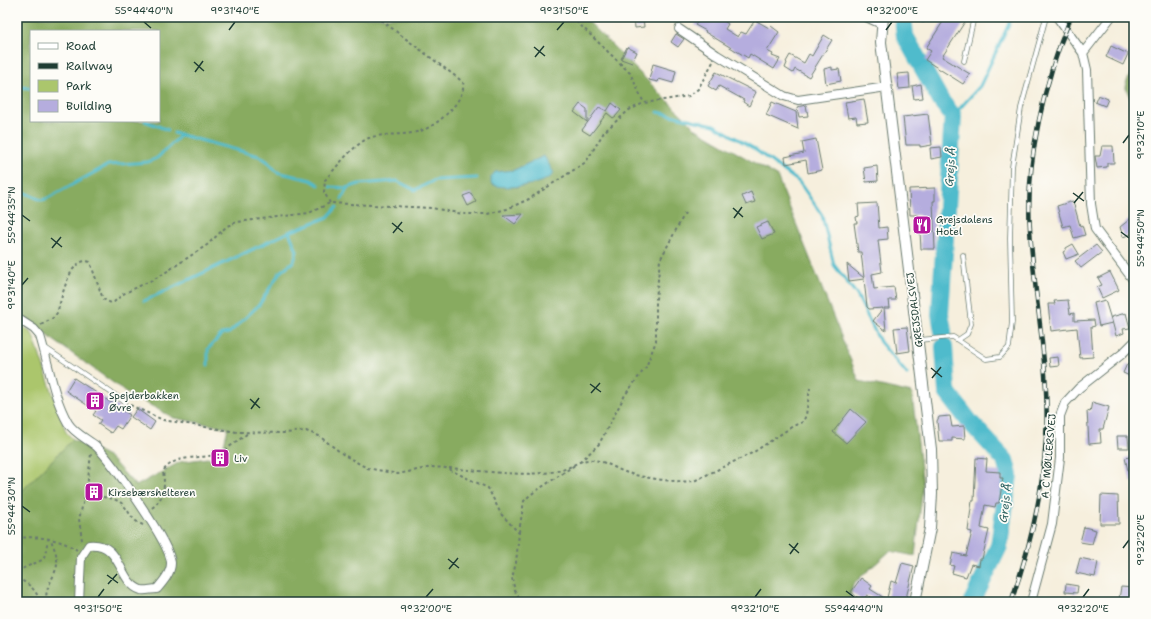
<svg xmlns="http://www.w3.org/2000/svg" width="1151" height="619" font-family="'Shantell Sans',sans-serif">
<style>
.green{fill:#abc66c;stroke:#658250}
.forest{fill:#88ab60;stroke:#54744a;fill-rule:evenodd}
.water{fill:#50bbcc;stroke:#387c80}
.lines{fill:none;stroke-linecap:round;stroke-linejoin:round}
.stream{stroke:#50bbcc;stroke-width:3}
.river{stroke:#50bbcc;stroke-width:18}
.building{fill:#b5adde}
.service-casing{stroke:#6a7b6f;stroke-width:5.5}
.minor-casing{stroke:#6a7b6f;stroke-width:10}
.tertiary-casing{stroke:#6a7b6f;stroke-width:12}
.path{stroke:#6a7b6f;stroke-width:2;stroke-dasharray:3 3;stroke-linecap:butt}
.service{stroke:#fff;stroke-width:4}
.minor{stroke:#fff;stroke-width:8}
.tertiary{stroke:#fff;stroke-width:10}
.rail-casing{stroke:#1f3d34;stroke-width:4.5}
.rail{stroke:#fdfcf7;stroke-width:3;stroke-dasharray:9;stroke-linecap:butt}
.ticks{fill:none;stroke:#1f3d34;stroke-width:1.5}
.labels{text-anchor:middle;stroke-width:3.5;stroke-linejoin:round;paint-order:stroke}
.poi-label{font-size:10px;fill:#1f3d34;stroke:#fdfcf7;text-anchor:start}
.street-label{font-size:10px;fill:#1f3d34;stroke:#fdfcf7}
.water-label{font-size:11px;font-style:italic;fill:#2e6362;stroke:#fdfcf7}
.neatline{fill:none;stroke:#1f3d34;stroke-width:1.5}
.ticks-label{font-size:10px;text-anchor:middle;fill:#1f3d34}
</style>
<rect width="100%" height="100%" fill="#fdfcf7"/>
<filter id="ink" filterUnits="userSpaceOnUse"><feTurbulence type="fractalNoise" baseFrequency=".025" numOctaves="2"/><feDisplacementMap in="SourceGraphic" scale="8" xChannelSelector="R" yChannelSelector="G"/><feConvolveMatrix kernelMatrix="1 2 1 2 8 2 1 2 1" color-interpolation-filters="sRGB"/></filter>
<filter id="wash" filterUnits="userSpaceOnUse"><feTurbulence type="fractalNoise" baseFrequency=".012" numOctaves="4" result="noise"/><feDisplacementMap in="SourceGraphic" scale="16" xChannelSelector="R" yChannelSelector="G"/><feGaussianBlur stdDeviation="0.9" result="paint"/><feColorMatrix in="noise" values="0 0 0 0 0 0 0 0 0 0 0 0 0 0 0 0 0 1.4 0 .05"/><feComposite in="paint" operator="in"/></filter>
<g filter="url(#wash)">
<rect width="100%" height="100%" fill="#f6efdd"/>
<path class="green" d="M17,323L32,333L66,432L73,439L17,496Z"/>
<path class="forest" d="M20,17H584L696,129L777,176L859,381L912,393L923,485L915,556L890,551L853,584L849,602H17V496L73,439L110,458L136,486L180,462L221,456L228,428L174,418L126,392L17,314V19ZM31,31H159V121H31ZM544,156L518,187L493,185L495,172L514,170Z
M1134,65V107L1125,86Z"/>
<path class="water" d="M544,156L554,173C548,185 502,191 491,184V177L495,172L514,170Z"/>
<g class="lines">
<path class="stream" d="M17,87L31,88
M658,112L714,125L753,148L799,182L822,215L834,265L857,295L880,342L907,374
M953,116L980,86L1012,17
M145,121L168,130
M174,133L259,156L267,161L277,172L311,180L319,185
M330,187L347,188L359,184L397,181L415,190L435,180L477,178
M17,189L41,200L46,199L108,165L148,162L157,158L180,136
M342,199L347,188
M144,301L289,232
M208,365V349L222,334L229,333L259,305L280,272L294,261L297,251L289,232L328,217L337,207"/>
<path class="river" d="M903,17L905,36L941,101L953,116L940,314L943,331
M944,347L947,392L969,421L1005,460L1009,475L999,546L972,602"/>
</g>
<g id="blocks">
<path class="building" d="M634,17H643L644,27L635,28Z
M700,17H727L724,21L728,24L725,29L738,37L741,32L746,34L755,20L769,28L771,26L779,32L767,51L773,54L772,56L780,59L774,69L750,54L748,58L705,32L706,31L695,25Z
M946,17H968L942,57L970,74L963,84L925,60L931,51L926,48Z
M676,34L684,39L678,47L671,42Z
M824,35L832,40L809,77L795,69L793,73L785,68L787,63L786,62L790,55L804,63L809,54L812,56Z
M1111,46L1128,54L1123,65L1106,57Z
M627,47L637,52L632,63L621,59Z
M653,64L676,71L673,83L659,79L658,82L649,80Z
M832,67V70L839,69L841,81L826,84L824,69Z
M716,72L756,92L749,106L743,102L744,100L719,86L716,91L708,86Z
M909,73L910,88L899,89L897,74Z
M921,84L923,98L914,99L912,86Z
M1098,95L1108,99L1105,106L1095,102Z
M864,99L868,122L857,123L856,117L848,118L845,102Z
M772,102L796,112L798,129L766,115Z
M612,103L621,110L616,116L613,118L607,113L590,135L582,130L599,107L607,111Z
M580,104L587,109V122L574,112Z
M806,105L808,116L799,117L797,107Z
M928,114L932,145L920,147V145H906L903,117Z
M816,139L822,170L808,173L806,160L786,164L785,157L804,153L802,142Z
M1102,146H1113L1114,163H1107V167L1097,168L1095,156H1100Z
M941,147L942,157L931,159L930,148Z
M877,166L878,181L866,182L864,168Z
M935,188V201H933L935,249H921L919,215H910L909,189Z
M751,192L755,202L746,205L742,196Z
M471,193L476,202L468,206L463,196Z
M1073,201L1080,226L1082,225L1085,235L1074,238L1070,225L1063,227L1057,206Z
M877,203L879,228L887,227L888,239L878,240L882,272L872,274L874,289L894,287L896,300H889L890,308H884L886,331L873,321L883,308L869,309L867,307L864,279L849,281L847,264L864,278L861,252H858L854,223H857L856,217L859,216L858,204Z
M523,214L515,224L503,215Z
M1134,216V233L1123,237L1120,227Z
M768,222L774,234L762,239L756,227Z
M1073,244L1079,254L1066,259L1063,252L1066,250V248Z
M1096,245L1102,252L1081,268L1075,261Z
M1110,272L1119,290L1102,298L1097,287L1102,285L1098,278Z
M1068,300L1070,314L1074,313V321L1094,320L1095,326L1091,327L1093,357L1080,358L1077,328L1051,331L1048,304H1055L1054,301Z
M1105,300L1112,323L1099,326L1094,303Z
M1126,313L1130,328L1123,329L1124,333L1116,336L1111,317Z
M907,327L910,351L897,353L894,328Z
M1058,357L1059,366L1050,367L1049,358Z
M1127,364L1134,367V378L1123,373Z
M74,378L130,415L121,429L116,426L111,433L98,424L101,420L93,415L96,411L66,391Z
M1092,402L1109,407L1103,429H1100L1101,443L1089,444L1087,411L1090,412Z
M137,409L155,422L150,430L131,417Z
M851,409L866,422L846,443L833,432Z
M950,416L952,427L964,426L965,439L952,438V441H939L937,421L939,417Z
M1117,436H1128L1129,448H1118Z
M1134,456V482H1131L1125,458Z
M976,458L987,459L986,471L1000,472V478H1003L999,503H996L995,507L985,505L981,528L989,530L982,559H980L979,566L971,564L966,577L952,573L954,566L950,565L953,553L966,556L972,532L968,531L972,501H974Z
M1101,495L1118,496L1119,524H1100Z
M1084,527L1096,530L1092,544L1080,542Z
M1080,558L1098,562L1095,577L1076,573Z
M902,563L914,566L905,602H886L891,581L896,583Z
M861,578L872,586L870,589L886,599L884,602H878L867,595L862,601L851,592Z
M1066,584L1078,586L1077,593L1065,592Z
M1121,587L1134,588V601L1119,599Z"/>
</g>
</g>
<g filter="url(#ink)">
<use href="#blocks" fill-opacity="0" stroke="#6a7b6f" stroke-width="1"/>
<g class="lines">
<defs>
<path id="service" d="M923,20L926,17
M964,61L974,17
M919,340L953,337L986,359L1000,357L1009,347L1012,322L1010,238L1012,167L1021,108L1046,17
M958,340L967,334L971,324L963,255
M44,347L125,402"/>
<path id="minor" d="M866,17L881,24
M1057,17L1083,53L1087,70L1091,204L1095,229L1134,281
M679,29L717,55L784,96L798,100L887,87
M1083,53L1111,17
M17,318L34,329L40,336C49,365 53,397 68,423C74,433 87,439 96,446C111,461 171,544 171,563C171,573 163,582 157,589C152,589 145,591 141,590C117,582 123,542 89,545L81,557L79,602
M1031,602L1052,524L1060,458V416L1065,403L1079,388L1122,354L1134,342"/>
<path id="tertiary" d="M883,17L881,42L931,449L932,494L930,528L915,602"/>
</defs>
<use href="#service" class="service-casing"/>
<use href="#minor" class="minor-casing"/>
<use href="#tertiary" class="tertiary-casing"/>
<path class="path" d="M572,17L630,73L644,103
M330,203L324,192L325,180C336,168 354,144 369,138C386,132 406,137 423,130C438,125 467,99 463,82L377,17
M41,325L53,318L57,313C62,299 69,255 90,262L103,299L111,303L114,302L123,294L160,276L207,245L227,226L237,222L309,213L330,203L432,208L463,214H487L507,209L529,199L586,162L604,132L629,110L644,103L689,96L698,89L713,62
M130,405L163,420L237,432L284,433L306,431L319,436L344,455L367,468L398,474L432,467L446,468L488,488L501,514L519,533L516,563L512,578L515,591L521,602
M580,462L599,444L625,395L646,367L656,341V299L660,260L686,211
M449,468C483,471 528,478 562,470C570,468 578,461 587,460C601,458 615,469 628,473C643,478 678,483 694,481L754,452L793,426L803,422L806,415L810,388
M85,495C95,496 112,497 120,502C130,510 129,519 143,525
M152,508C165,497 165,486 163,471C177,453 199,460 218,454C223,452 243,437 248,433
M519,532L524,501L530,495L575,465
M17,538C38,536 59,538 77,550
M82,540L79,519L87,488L91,454
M17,551V562
M17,571L42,560L45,555L48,539L51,540C54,548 58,556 57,565C55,577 43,590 47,602
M17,578C27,583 35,588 39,599L38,602"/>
<use href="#service" class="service"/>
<use href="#minor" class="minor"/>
<use href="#tertiary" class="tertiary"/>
<defs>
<path id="rail" d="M1011,602C1030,548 1043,494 1046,437C1050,369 1034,297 1030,229C1025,162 1045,78 1071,17"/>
</defs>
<use href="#rail" class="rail-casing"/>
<use href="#rail" class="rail"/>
</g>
</g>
<path class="ticks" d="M144,22L151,28M229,30L235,22M557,30L564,22M886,30L892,22M534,47L545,56M535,57L544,46M194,62L204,71M195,72L203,61M1123,143L1129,135M1073,193L1084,201M1074,203L1083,192M733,208L743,217M22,215L30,221M734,218L742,207M392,223L403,232M1121,232L1129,238M393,233L402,222M51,238L62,247M52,248L61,237M22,285L28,278M931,368L942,377M932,378L941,367M590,384L601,392M591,393L600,383M250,399L260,408M251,409L259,398M22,506L30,512M789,544L799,553M1123,548L1129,540M790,554L798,543M448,559L459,568M449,569L458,558M107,575L118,583M108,584L117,574M846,591L854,597M98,597L104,589M426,597L433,589M755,597L761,589M1083,597L1089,589"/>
<defs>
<symbol id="restaurant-square" viewBox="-11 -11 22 22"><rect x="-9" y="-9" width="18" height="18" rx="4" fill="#b5179e" stroke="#fdfcf7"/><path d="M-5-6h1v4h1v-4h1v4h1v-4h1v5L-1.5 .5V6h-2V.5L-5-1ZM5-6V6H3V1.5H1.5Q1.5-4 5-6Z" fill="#fff"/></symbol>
<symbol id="building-square" viewBox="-11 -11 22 22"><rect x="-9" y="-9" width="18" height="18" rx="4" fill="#b5179e" stroke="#fdfcf7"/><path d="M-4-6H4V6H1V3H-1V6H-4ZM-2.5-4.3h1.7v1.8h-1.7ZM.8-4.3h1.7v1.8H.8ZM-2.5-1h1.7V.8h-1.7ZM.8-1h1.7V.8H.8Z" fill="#fff"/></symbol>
</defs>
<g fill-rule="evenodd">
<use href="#restaurant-square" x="911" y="214" width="22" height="22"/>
<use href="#building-square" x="84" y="390" width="22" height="22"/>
<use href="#building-square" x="209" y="447" width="22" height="22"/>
<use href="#building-square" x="83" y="481" width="22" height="22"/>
</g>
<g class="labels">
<g class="poi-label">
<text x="936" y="223">Grejsdalens<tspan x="936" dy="12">Hotel</tspan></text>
<text x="109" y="399">Spejderbakken<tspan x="109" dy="12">Øvre</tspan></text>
<text x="234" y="462">Liv</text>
<text x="108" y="496">Kirsebærshelteren</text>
</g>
<g class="street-label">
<text transform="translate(914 310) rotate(-97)" y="4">GREJSDALSVEJ</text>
<text transform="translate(1048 456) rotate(-85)" y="4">A C MØLLERSVEJ</text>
</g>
<g class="water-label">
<text transform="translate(950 167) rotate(-86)" y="4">Grejs Å</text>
<text transform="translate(1005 503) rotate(-83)" y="4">Grejs Å</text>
</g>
</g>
<rect width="1151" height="619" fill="none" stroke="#fdfcf7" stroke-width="44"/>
<rect x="30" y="30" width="130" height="92" fill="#fdfcf7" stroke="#a4b0a9"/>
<rect x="38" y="43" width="20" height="6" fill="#ffffff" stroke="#a4b0a9"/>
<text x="66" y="50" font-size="12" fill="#1f3d34">Road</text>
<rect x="38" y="63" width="20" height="6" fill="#1f3d34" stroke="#a4b0a9"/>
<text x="66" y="70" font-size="12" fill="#1f3d34">Railway</text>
<rect x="38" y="80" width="20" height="12" fill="#abc66c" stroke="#a4b0a9"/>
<text x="66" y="90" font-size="12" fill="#1f3d34">Park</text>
<rect x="38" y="100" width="20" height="12" fill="#b5adde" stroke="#a4b0a9"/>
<text x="66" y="110" font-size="12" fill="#1f3d34">Building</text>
<rect x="22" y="22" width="1107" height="575" class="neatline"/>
<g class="ticks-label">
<text x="144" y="14">55°44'40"N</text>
<text x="235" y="14">9°31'40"E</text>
<text x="564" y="14">9°31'50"E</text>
<text x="892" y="14">9°32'00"E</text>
<text transform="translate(1140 135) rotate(-90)" y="4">9°32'10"E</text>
<text transform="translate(11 215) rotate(-90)" y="4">55°44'35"N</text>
<text transform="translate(1140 238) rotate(-90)" y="4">55°44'50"N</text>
<text transform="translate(11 285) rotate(-90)" y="4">9°31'40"E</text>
<text transform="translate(11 506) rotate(-90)" y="4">55°44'30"N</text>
<text transform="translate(1140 540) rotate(-90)" y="4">9°32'20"E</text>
<text x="98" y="612">9°31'50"E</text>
<text x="426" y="612">9°32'00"E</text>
<text x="755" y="612">9°32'10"E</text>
<text x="854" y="612">55°44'40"N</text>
<text x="1083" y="612">9°32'20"E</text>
</g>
</svg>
